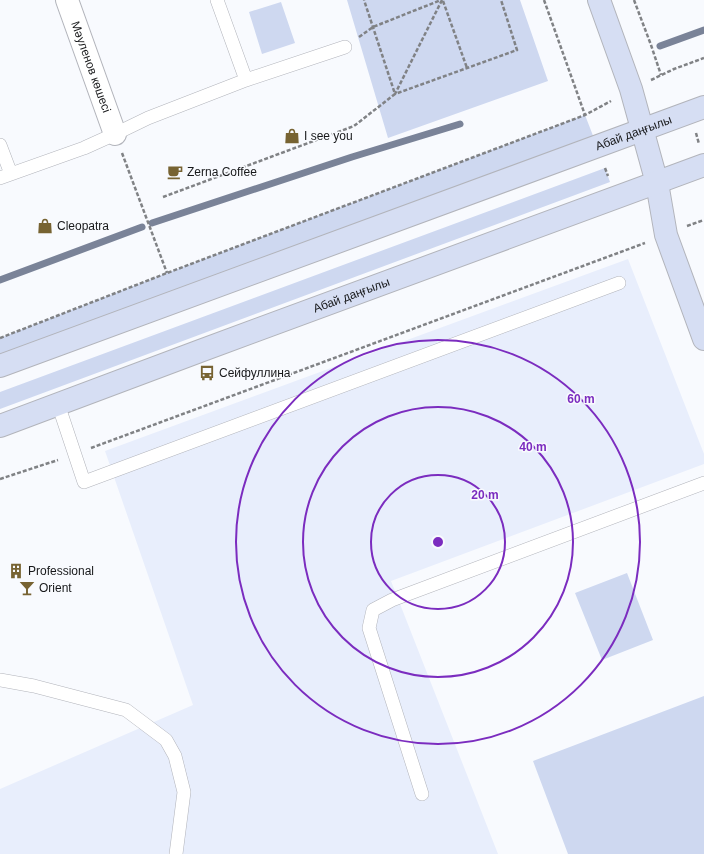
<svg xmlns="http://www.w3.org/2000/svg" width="704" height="854" font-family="Helvetica,sans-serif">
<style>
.built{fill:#e8eefc}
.green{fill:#ced8f0}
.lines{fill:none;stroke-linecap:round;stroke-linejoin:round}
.stream{stroke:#7a8398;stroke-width:7}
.service-casing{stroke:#b2b4bb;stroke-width:14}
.minor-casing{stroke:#b2b4bb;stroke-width:24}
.secondary-casing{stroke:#b2b4bb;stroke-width:24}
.path{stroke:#808285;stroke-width:2.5;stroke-dasharray:4 2;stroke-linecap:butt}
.service{stroke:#fff;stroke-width:13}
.minor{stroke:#fff;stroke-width:22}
.secondary{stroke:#d6def3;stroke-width:22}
.ring{fill:none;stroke:#7b2cbf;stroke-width:2}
.labels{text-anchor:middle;stroke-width:3;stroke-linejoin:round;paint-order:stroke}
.street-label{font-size:12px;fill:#17181a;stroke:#f8fafe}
.poi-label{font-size:12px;fill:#17181a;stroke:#f8fafe;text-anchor:start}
.centre{fill:#7b2cbf;stroke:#f8fafe;stroke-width:2}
.ring-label{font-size:12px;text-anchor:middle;font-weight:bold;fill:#7b2cbf;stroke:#f8fafe;stroke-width:3;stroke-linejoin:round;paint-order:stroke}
</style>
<rect width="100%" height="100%" fill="#f8fafe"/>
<path class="built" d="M628,259L704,454V464L391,581L498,854H0V789L193,705L105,451Z"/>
<path class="green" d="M347,0H520L548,81L388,138Z
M281,2L295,43L262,54L249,12Z
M585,115L597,146L0,366V338L167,273Z
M605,168L610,182L0,409V392Z
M627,573L653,640L602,660L575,593Z
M704,696V854H568L533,761Z"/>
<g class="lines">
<path class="stream" d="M660,46L704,30
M152,223L352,157L460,124
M0,280L142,227"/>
<defs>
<path id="service" d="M246,80L345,47
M0,145L11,174
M0,178L84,148L115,134L148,118L246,80L217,0
M58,404L84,482L619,283
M0,680L34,686L126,710L166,740L175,756L184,792L176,854
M422,794L369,628L373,610L392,600L704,483"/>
<g id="minor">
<path id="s1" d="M67,0L115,134"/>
</g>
<g id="secondary">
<path d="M599,0L631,89L657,183L666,235L704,339"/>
<path id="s2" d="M0,366L704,107"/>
<path id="s3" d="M0,426L200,351L704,165"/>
</g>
</defs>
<use href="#service" class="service-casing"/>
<use href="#minor" class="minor-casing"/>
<use href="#secondary" class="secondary-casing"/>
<path class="path" d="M442,0L395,94L517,50L501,0
M544,0L585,115
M634,0L651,45L661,75
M443,1L467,68
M359,37L373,27L441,0
M651,80L674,69L704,58
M696,133L699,144
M122,153L167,273
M605,168L608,176
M163,197L354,126L395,94L364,0
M687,226L704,220
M0,338L167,273L585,115L611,101
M91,448L645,243
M0,479L58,460"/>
<use href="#service" class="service"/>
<use href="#minor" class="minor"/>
<use href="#secondary" class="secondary"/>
</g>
<g class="ring">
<circle cx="438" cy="542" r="67"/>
<circle cx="438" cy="542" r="135"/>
<circle cx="438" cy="542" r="202"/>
</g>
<defs>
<symbol id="shop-bare" viewBox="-9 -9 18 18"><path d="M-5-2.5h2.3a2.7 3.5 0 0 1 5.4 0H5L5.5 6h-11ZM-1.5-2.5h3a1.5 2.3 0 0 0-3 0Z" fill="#776332" stroke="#f8fafe" stroke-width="2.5" paint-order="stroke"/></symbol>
<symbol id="cafe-bare" viewBox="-9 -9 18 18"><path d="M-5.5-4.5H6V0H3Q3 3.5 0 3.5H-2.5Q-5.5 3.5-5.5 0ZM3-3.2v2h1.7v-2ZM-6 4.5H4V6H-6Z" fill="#776332" stroke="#f8fafe" stroke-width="2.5" paint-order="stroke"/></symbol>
<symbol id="bus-bare" viewBox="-9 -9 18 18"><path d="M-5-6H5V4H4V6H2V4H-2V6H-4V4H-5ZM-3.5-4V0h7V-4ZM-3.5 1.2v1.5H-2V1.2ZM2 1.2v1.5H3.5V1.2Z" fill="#776332" stroke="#f8fafe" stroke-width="2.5" paint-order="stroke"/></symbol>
<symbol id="building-bare" viewBox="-9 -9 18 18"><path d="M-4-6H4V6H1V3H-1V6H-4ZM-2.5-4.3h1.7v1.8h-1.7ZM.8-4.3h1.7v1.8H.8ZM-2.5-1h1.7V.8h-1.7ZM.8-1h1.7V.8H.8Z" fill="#776332" stroke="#f8fafe" stroke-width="2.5" paint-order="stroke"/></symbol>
<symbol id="bar-bare" viewBox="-9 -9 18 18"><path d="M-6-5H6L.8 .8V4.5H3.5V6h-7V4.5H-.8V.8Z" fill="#776332" stroke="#f8fafe" stroke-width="2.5" paint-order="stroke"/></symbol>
</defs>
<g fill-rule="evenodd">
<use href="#shop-bare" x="281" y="125" width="22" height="22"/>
<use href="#cafe-bare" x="164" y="161" width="22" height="22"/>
<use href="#shop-bare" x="34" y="215" width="22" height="22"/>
<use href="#bus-bare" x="196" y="362" width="22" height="22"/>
<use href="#building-bare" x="5" y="560" width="22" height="22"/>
<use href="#bar-bare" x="16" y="577" width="22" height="22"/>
</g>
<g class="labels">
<g class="street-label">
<text dy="4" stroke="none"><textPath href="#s1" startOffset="71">Мәуленов көшесі</textPath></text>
<text dy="4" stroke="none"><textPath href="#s2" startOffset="675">Абай даңғылы</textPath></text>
<text dy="4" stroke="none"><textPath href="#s3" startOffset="375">Абай даңғылы</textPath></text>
</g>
<g class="poi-label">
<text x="304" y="140">I see you</text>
<text x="187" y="176">Zerna Coffee</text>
<text x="57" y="230">Cleopatra</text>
<text x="219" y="377">Сейфуллина</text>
<text x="28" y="575">Professional</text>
<text x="39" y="592">Orient</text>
</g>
</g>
<circle cx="438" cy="542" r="6" class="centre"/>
<g class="ring-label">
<text x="581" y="403">60 m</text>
<text x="533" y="451">40 m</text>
<text x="485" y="499">20 m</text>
</g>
</svg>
